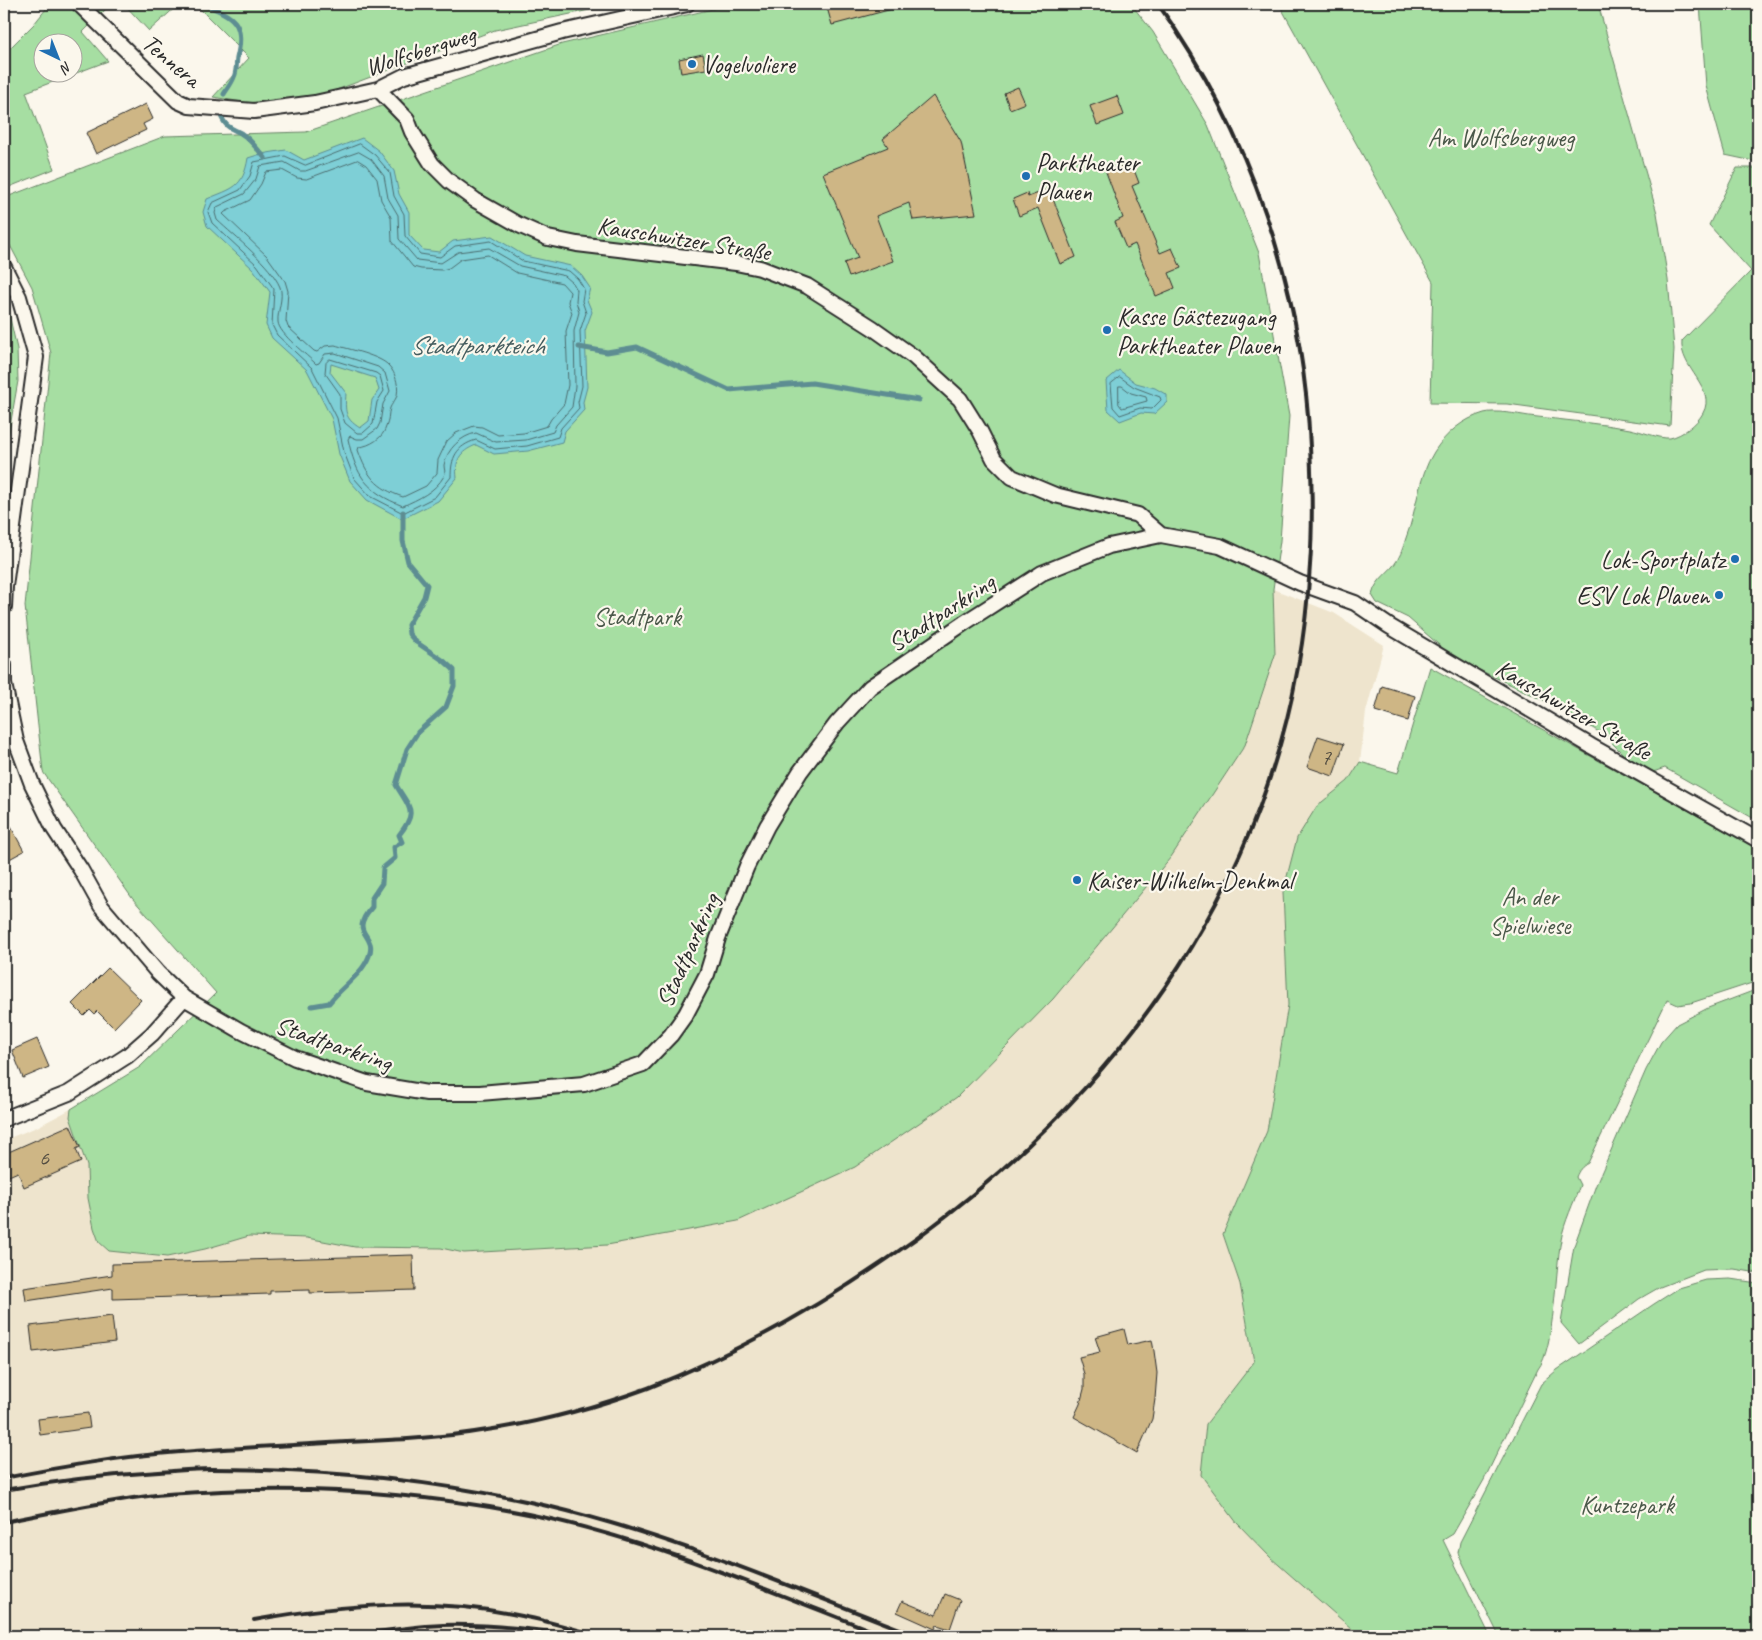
<svg xmlns="http://www.w3.org/2000/svg" width="1762" height="1640" font-family="Caveat,sans-serif">
<style>
.built{fill:#eee4cd}
.green{fill:#a6dea2;stroke:#688466;fill-rule:evenodd}
.water{fill:#7ecfd6;stroke:#5d8d92;fill-rule:evenodd}
.lines{fill:none;stroke-linecap:round;stroke-linejoin:round}
.shore{stroke:#4c6d6f;stroke-width:1}
.stream{stroke:#5d8d92;stroke-width:5}
.building{fill:#ceb685;stroke:#2b2b2b}
.minor-casing{stroke:#2b2b2b;stroke-width:18}
.minor{stroke:#fbf7ec;stroke-width:14}
.rail{stroke:#2b2b2b;stroke-width:4}
.poi-dot{fill:#1f6fb2;stroke:#fbf7ec;stroke-width:2}
.labels{text-anchor:middle;stroke-width:4.5;stroke-linejoin:round;paint-order:stroke}
.number-label{font-size:22px;fill:#544e42}
.street-label{font-size:25px;fill:#2b2b2b;stroke:#fbf7ec}
.poi-label{font-size:25px;fill:#2b2b2b;stroke:#fbf7ec;text-anchor:start}
.park-label{font-size:25px;fill:#4a5849;stroke:#fbf7ec}
.water-label{font-size:26px;font-style:italic;fill:#445c5e;stroke:#fbf7ec}
</style>
<rect width="100%" height="100%" fill="#fbf7ec"/>
<filter id="ink" filterUnits="userSpaceOnUse"><feTurbulence type="fractalNoise" baseFrequency=".02" numOctaves="2"/><feDisplacementMap in="SourceGraphic" scale="10" xChannelSelector="R" yChannelSelector="G"/><feConvolveMatrix kernelMatrix="1 2 1 2 8 2 1 2 1" color-interpolation-filters="sRGB"/></filter>
<g filter="url(#ink)">
<path class="built" d="M1273,589L1334,613L1384,645L1366,712L1360,762L1348,781L1317,806L1283,892L1288,1005L1267,1131L1223,1234L1240,1284L1254,1363L1206,1424L1271,1558L1360,1636H4V1140L37,1127L71,1109L70,1117L87,1166L88,1198L99,1242L109,1251L167,1257L205,1249L249,1236L307,1238L355,1247L441,1248L464,1253L1053,999L1171,857L1245,745L1275,655Z"/>
<path class="green" d="M50,4H111L83,32L108,61L26,92L54,169L4,189V54L34,24ZM42,42H72V72H42Z
M124,4H179L149,31Z
M195,4H618L495,30L323,95L254,104L213,97L249,58Z
M734,4H1131L1153,32L1208,125L1259,253L1289,416L1280,541L1273,589L1275,655L1245,745L1171,857L1053,999L957,1097L855,1167L738,1221L607,1245L464,1253L441,1248L355,1247L307,1238L249,1236L205,1249L167,1257L109,1251L99,1242L94,1228L88,1198L87,1166L70,1117L71,1109L140,1067L216,993L132,898L43,772L25,606L51,353L32,287L4,234V198L165,136L306,132L562,44Z
M1279,4H1598L1657,213L1668,280L1674,349L1670,426L1507,404L1430,403L1433,282Z
M1700,4H1758V162L1725,155L1706,86Z
M1737,168H1758V821L1665,768L1653,772L1623,754L1604,735L1556,706L1454,658L1408,618L1377,603L1372,595C1376,578 1390,573 1398,559C1402,552 1404,544 1406,538C1417,510 1418,477 1434,452C1446,433 1463,419 1484,413C1495,410 1517,414 1529,416C1563,420 1597,423 1630,429C1641,431 1660,439 1670,438C1683,435 1697,424 1703,413C1717,388 1679,368 1682,341L1751,271L1709,225Z
M4,292L17,349L18,381L4,461Z
M1430,667L1758,849V981L1691,1003L1678,1005L1667,1000L1588,1163C1581,1167 1579,1170 1576,1177L1580,1185C1574,1203 1564,1222 1561,1240C1555,1270 1555,1348 1538,1369L1484,1480L1453,1534L1443,1540L1490,1636H1360L1271,1558L1237,1523L1201,1475L1206,1424L1254,1362L1240,1284L1223,1234L1267,1131L1288,1005L1283,892L1297,838L1317,806L1348,781L1360,762L1398,773Z
M1758,989V1273L1734,1269L1704,1270L1660,1287L1639,1299L1579,1344L1561,1323L1574,1246L1596,1185L1646,1070L1661,1042L1677,1024L1708,1008Z
M1730,1279L1758,1283V1636H1499L1458,1553L1460,1542L1541,1384L1557,1370L1654,1304L1679,1288L1706,1280Z"/>
<path class="water" d="M362,138L379,151L394,171L399,194L409,212V235L423,250L439,252L453,241L492,236L525,256L571,266L582,276L590,288L587,300L592,312L585,331L587,387L583,402L584,410L565,431L562,442L528,451L494,454L476,445C459,452 455,460 457,478L438,501L402,519L367,500L350,481L339,454L332,419L307,370L272,338L266,325L270,292L253,269L207,226L203,212L207,199C233,188 243,188 248,158L261,154L286,150L304,160ZM331,364L375,378L379,390L372,400L369,421L360,428C344,418 345,411 346,393L330,372Z
M1119,370L1136,383L1155,388L1167,395V402L1154,414L1141,413L1120,421L1108,410L1106,381Z"/>
<g class="lines">
<path class="shore" d="M360,144L375,155L390,173L394,196L404,214L405,236L420,254L440,257L455,246L491,241L523,261L569,271L578,279L584,289L582,301L586,313L580,331L582,386L578,402L579,408L561,428L558,437L527,446L495,449L476,440C456,446 451,458 451,477L435,497L403,513L370,496L354,478L344,452L337,418L312,368L277,335L272,325L274,289L257,265L212,223L208,212L212,203L240,190L250,176L254,162L285,156L305,165Z
M359,152L371,159L384,176L388,198L398,215L399,239L417,260L441,263L458,252L489,248L520,266L565,276L573,283L577,290L576,301L579,312L574,331L575,386L572,407L556,425L553,432L526,440L496,442L476,433C461,436 447,449 444,465C444,469 446,473 444,476C435,492 418,499 403,506C367,492 356,476 348,439L350,436L357,439H363L377,429L380,423L383,404L390,391L385,373L378,367L335,353L325,354L319,363L316,364C307,355 279,334 278,322C277,311 284,298 280,287C271,265 235,237 217,220L215,213L217,207L244,194L256,179L260,166L284,162L300,171H305Z
M358,160L366,165L377,179L381,200L391,217L392,241L413,267L421,269L442,270L449,268L461,259L488,255L517,273L562,283L570,292L568,302L572,313L566,331L568,385L564,404L551,419L547,426L524,433L498,435L482,427L474,426L456,433L447,441L438,460L437,473L426,486L403,497C376,488 367,476 358,450L359,447C370,446 383,438 386,427C389,421 388,414 390,408C391,405 394,402 396,398C400,389 396,373 389,366C381,356 348,349 335,345L325,346L317,352L314,351L288,327L286,321L288,291L285,281L267,256L223,214L225,212L250,200L261,184L266,172L282,170L297,178L306,179Z
M330,359L376,373L380,376L384,391L377,402L373,424L363,433H357L345,423L340,409V394L325,373L326,363Z
M1120,377L1134,387L1160,397L1161,400L1152,409L1140,408L1120,415L1113,407L1111,384Z
M1119,386H1122L1131,393L1146,397L1147,401L1122,408L1119,404Z"/>
<path class="stream" d="M203,4C234,16 246,23 237,58C236,64 237,71 234,77C232,83 227,89 224,94
M220,114C229,134 234,126 246,137C253,143 259,151 265,158
M579,347L607,352L637,347L729,390L812,383L919,400
M312,1006L329,1003C341,987 362,975 369,956C378,933 347,935 372,907V898L382,883L383,868L395,858L394,847L402,842L399,835C418,811 410,809 396,785L407,749L418,732L446,707L454,686V670L444,661L416,642L409,634L408,625L424,597L427,585L408,562L403,541V512"/>
</g>
<path class="building" d="M826,4H895L896,8L832,25Z
M703,54L706,69L681,73L679,59Z
M1018,87L1025,103L1010,109L1004,93Z
M933,96L961,142L976,214L913,220L909,203L876,216L893,261L849,277L844,263L858,258L823,173L888,147L883,139Z
M1117,96L1124,115L1097,125L1090,106Z
M146,104L153,119L143,124L146,130L96,154L86,133Z
M1131,162L1139,183L1132,186L1160,253L1172,248L1181,268L1169,273L1175,288L1156,296L1135,244L1126,248L1115,222L1123,218L1106,172Z
M1049,189L1076,257L1060,264L1038,208L1019,216L1013,199L1027,193L1028,197Z
M1382,686L1415,696L1408,721L1375,711Z
M1318,736L1344,744L1333,776L1307,767Z
M4,814L24,851L4,862Z
M108,968L141,1000L114,1028L97,1011L94,1014L90,1010L84,1016L72,1004Z
M37,1039L49,1067L23,1078L12,1050Z
M70,1125L80,1147L76,1149L81,1162L24,1187L18,1172L4,1178V1154Z
M413,1255L414,1290L310,1293V1290L270,1291V1294L113,1299V1288L26,1301L24,1288L112,1275V1264Z
M112,1316L115,1342L33,1352L30,1326Z
M1124,1329L1128,1345L1152,1340L1154,1351L1157,1373L1155,1399L1152,1419L1137,1453L1074,1417L1080,1404L1084,1389V1374L1079,1357L1100,1352L1095,1337Z
M88,1413L90,1428L40,1435L38,1419Z
M945,1594L960,1600L950,1629L937,1625L935,1629L897,1612L902,1601L936,1615Z"/>
<g class="lines">
<defs>
<path id="minor" d="M79,4L178,101L189,106L254,111L315,103L378,89L404,76L562,32L687,4
M378,89L407,119L412,132L432,164L449,181L475,200L519,225L548,238L577,244L736,263L760,268L807,286L873,328L914,357L960,399L980,431L994,459L1012,477L1055,495L1138,515L1161,535
M4,267L19,297L36,357L5,586L4,607
M4,665V684L16,741L32,784L54,829L81,870L101,906L158,973L184,998L241,1031L295,1058L367,1083L427,1093H480L584,1084L643,1064L671,1035L686,1014L707,974L718,938L747,866L767,826L800,772L837,723L870,687L964,623L1042,573L1109,546L1161,535L1220,546L1300,583L1355,603L1389,626L1591,746L1758,840
M4,1119L69,1093L127,1056L152,1034L184,998"/>
</defs>
<use href="#minor" class="minor-casing"/>
<use href="#minor" class="minor"/>
<path class="rail" d="M4,1478C62,1467 121,1456 180,1452C235,1448 290,1445 346,1442C393,1440 441,1438 487,1430C542,1422 596,1407 648,1388C743,1351 834,1298 917,1238C1141,1073 1294,849 1310,565C1313,526 1312,486 1310,447C1303,288 1250,133 1158,4
M4,1490C55,1481 106,1475 159,1472C176,1471 193,1469 211,1469C337,1469 467,1483 590,1517C702,1548 810,1595 918,1636
M4,1522C54,1512 105,1501 156,1495C188,1492 220,1491 252,1490C345,1488 437,1496 528,1514C651,1539 769,1591 885,1636
M254,1620C343,1604 433,1597 522,1616C548,1621 574,1629 599,1636
M354,1636C383,1631 413,1626 443,1625C484,1624 525,1628 567,1634"/>
</g>
</g>
<g class="poi-dot">
<circle cx="692" cy="64" r="5"/>
<circle cx="1026" cy="176" r="5"/>
<circle cx="1107" cy="330" r="5"/>
<circle cx="1735" cy="559" r="5"/>
<circle cx="1719" cy="595" r="5"/>
<circle cx="1077" cy="880" r="5"/>
</g>
<g class="labels">
<g class="number-label">
<text x="1326" y="764">7</text>
<text x="44" y="1165">6</text>
</g>
<g class="street-label">
<text transform="translate(420 50) rotate(-18)" y="9">Wolfsbergweg</text>
<text transform="translate(172 60) rotate(40)" y="9">Tennera</text>
<text transform="translate(684 238) rotate(9)" y="9">Kauschwitzer Straße</text>
<text transform="translate(941 612) rotate(-33)" y="9">Stadtparkring</text>
<text transform="translate(1574 709) rotate(30)" y="9">Kauschwitzer Straße</text>
<text transform="translate(687 950) rotate(-66)" y="9">Stadtparkring</text>
<text transform="translate(334 1043) rotate(19)" y="9">Stadtparkring</text>
</g>
<g class="poi-label">
<text x="702" y="73">Vogelvoliere</text>
<text x="1036" y="171">Parktheater<tspan x="1036" dy="29">Plauen</tspan></text>
<text x="1117" y="325">Kasse Gästezugang<tspan x="1117" dy="29">Parktheater Plauen</tspan></text>
<text x="1725" y="568" text-anchor="end">Lok-Sportplatz</text>
<text x="1709" y="604" text-anchor="end">ESV Lok Plauen</text>
<text x="1087" y="889">Kaiser-Wilhelm-Denkmal</text>
</g>
<g class="park-label">
<text x="1501" y="146">Am Wolfsbergweg</text>
<text x="637" y="625">Stadtpark</text>
<text x="1530" y="905">An der<tspan x="1530" dy="29">Spielwiese</tspan></text>
<text x="1627" y="1513">Kuntzepark</text>
</g>
<g class="water-label">
<text x="477" y="354">Stadtparkteich</text>
</g>
</g>
<rect width="1762" height="1640" fill="none" stroke="#fbf7ec" stroke-width="20"/>
<rect x="10" y="10" width="1742" height="1620" fill="none" stroke="#2b2b2b" stroke-width="2" filter="url(#ink)"/>
<g transform="translate(58 58) rotate(137)"><circle r="24" fill="#fbf7ec" stroke="#a8a59f"/>
<path d="M0-4L9 19L0 12L-9 19Z" fill="#1f6fb2"/>
<text y="-8" font-size="14" font-weight="bold" text-anchor="middle" fill="#2b2b2b">N</text>
</g>
</svg>
